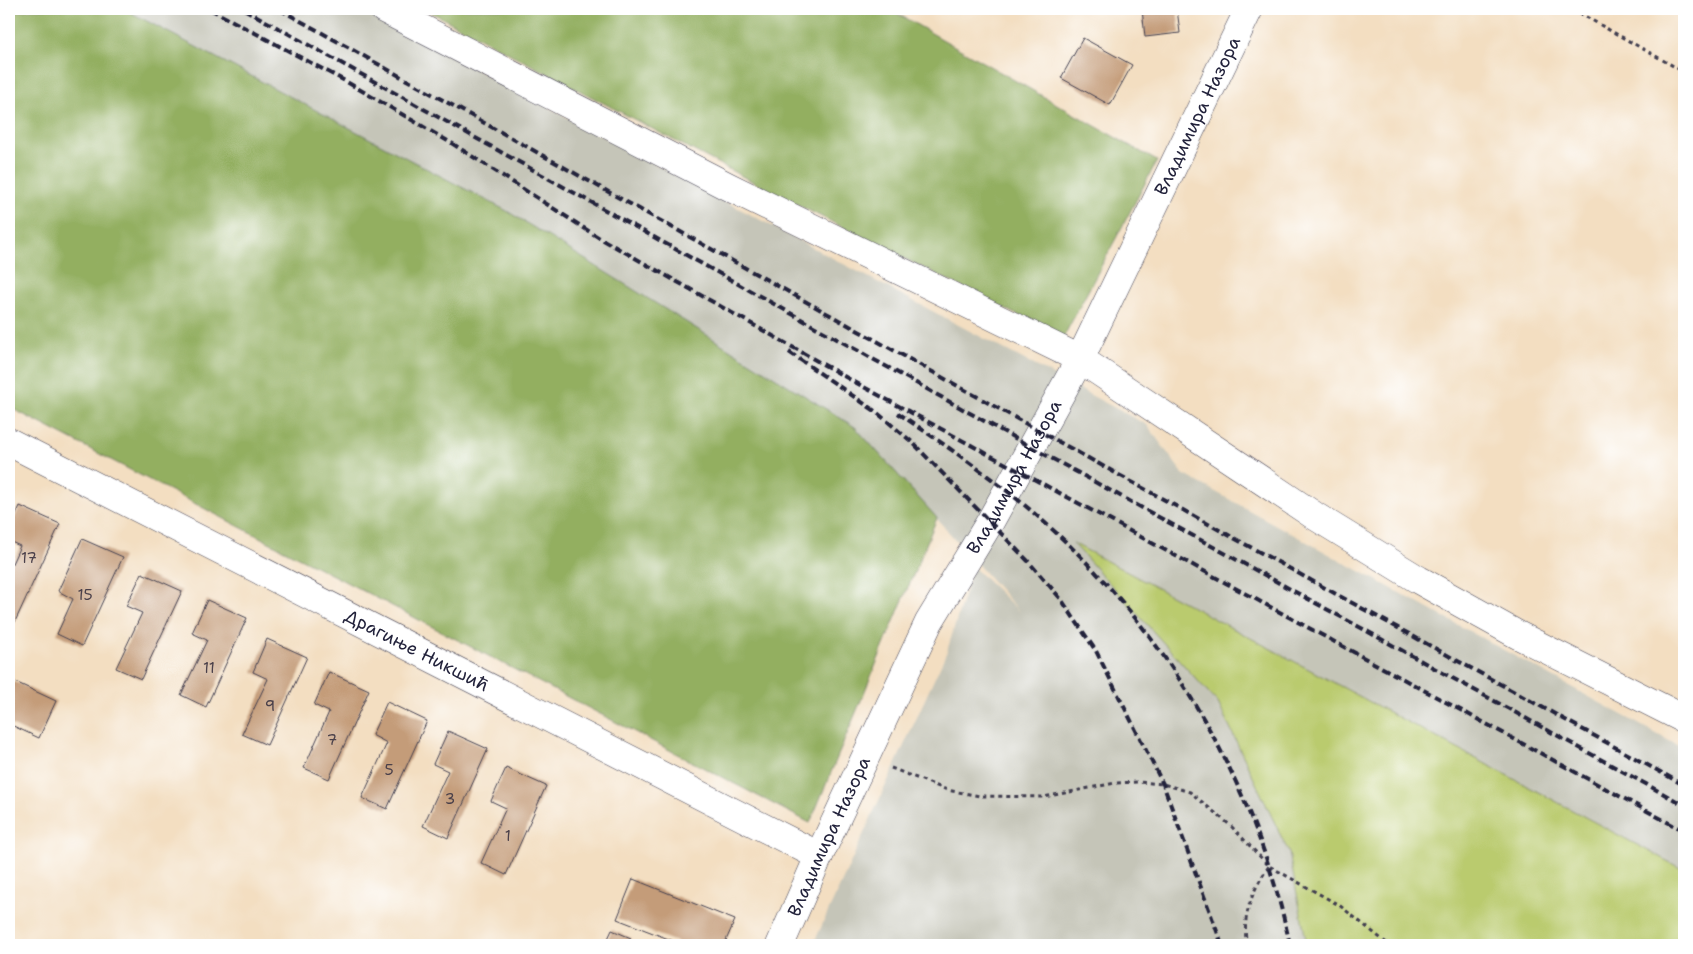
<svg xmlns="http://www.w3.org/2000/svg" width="1693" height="954" font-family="'Shantell Sans',sans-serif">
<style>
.industrial{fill:#c5c5b8}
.green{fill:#bacb6e;stroke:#6e7654}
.forest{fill:#93af61;stroke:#5a684e}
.building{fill:#c49c79}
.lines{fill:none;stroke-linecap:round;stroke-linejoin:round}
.minor-casing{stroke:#413e4f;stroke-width:29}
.path{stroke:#413e4f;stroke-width:3;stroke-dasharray:4 4;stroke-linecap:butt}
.minor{stroke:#fff;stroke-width:28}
.rail{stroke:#22223b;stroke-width:4;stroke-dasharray:8 4;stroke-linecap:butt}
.labels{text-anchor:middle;stroke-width:4;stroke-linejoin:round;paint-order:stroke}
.number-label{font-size:15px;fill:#4a404a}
.street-label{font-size:18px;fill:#22223b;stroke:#fff}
</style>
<rect width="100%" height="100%" fill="#fff"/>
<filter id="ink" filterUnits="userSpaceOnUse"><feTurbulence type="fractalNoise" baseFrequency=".02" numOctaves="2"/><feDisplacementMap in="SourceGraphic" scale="10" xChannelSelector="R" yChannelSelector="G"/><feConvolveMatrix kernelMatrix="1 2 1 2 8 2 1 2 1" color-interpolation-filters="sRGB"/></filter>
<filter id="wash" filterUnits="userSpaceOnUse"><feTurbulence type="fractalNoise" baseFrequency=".0096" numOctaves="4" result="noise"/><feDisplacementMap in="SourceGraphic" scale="20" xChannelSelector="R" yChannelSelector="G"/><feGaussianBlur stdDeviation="1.12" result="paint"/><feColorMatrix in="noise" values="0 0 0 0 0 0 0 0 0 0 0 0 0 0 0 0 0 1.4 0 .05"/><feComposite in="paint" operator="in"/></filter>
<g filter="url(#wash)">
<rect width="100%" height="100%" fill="#f3dec1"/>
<path class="industrial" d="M124,9H363L1147,425L1183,474L1684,749V870L1075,544L1218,703L1289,853L1307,945H813L947,651L973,567L1020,612L855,427Z"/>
<path class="green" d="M1073,543L1684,870V945H1307L1289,853L1218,703Z"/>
<path class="forest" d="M32,9H124L507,211L855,427L937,518L810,823L9,407V13Z
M425,9H889L1157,161L1063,338L772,192Z"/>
<g id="blocks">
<path class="building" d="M1142,9H1177L1180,33L1145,37Z
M1083,38L1132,65L1110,105L1061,78Z
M20,506L60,524L13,626L9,624V570L20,546L9,541V530Z
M82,539L123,557L82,646L57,634L73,599L58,591Z
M142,573L182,591L141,679L116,668L142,613L126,606Z
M207,600L247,618L206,707L181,695L207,640L192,633Z
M267,639L307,657L267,745L242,734L268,679L253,672Z
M329,672L369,690L329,779L304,768L329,712L314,705Z
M9,679L56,701L39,738L9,724Z
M387,702L427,721L387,809L362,798L387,743L372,735Z
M448,731L488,749L448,838L423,826L448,771L433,764Z
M506,768L546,786L506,875L481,863L506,808L491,801Z
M633,879L735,920L724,945H684L617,919Z
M612,930L631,938L628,945H605Z"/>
</g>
</g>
<g filter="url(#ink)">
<use href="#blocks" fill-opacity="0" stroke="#413e4f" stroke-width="1"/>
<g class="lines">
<defs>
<g id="minor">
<path d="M384,9L727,186L1080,359L1315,516L1419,580L1518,635L1684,719"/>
<path id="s1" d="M9,442L819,856"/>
<path id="s2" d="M780,945L819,856L929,622L990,522L1080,359L1249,9"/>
</g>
</defs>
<use href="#minor" class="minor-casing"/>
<path class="path" d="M1572,9L1684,72
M891,768L947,790L980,796L1044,797L1115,783L1139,782L1163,784L1190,792L1231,826L1269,866L1339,905L1389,945
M1247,945C1241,916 1253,889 1269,866"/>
<use href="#minor" class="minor"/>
<path class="rail" d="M210,9L345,81L453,144L598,237L849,379L1684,831
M244,9L1031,447L1684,805
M279,9L1039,431L1684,785
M789,352L875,411L912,442L1028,561L1061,599L1096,651L1163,784L1222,945
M898,413C948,447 998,481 1043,521C1168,631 1256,784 1290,945"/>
</g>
</g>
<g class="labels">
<g class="number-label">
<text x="29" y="563">17</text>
<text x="85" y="600">15</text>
<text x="209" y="673">11</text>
<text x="270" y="711">9</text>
<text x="332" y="745">7</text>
<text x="389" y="775">5</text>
<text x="450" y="804">3</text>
<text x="508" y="841">1</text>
</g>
<g class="street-label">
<text dy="6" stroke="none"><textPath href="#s2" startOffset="929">Владимира Назора</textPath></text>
<text dy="6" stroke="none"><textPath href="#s2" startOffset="524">Владимира Назора</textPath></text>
<text dy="6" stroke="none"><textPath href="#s1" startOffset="458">Драгиње Никшић</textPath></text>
<text dy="6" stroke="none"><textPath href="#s2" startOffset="119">Владимира Назора</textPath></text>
</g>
</g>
<rect width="1693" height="954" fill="none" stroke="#fff" stroke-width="30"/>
</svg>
